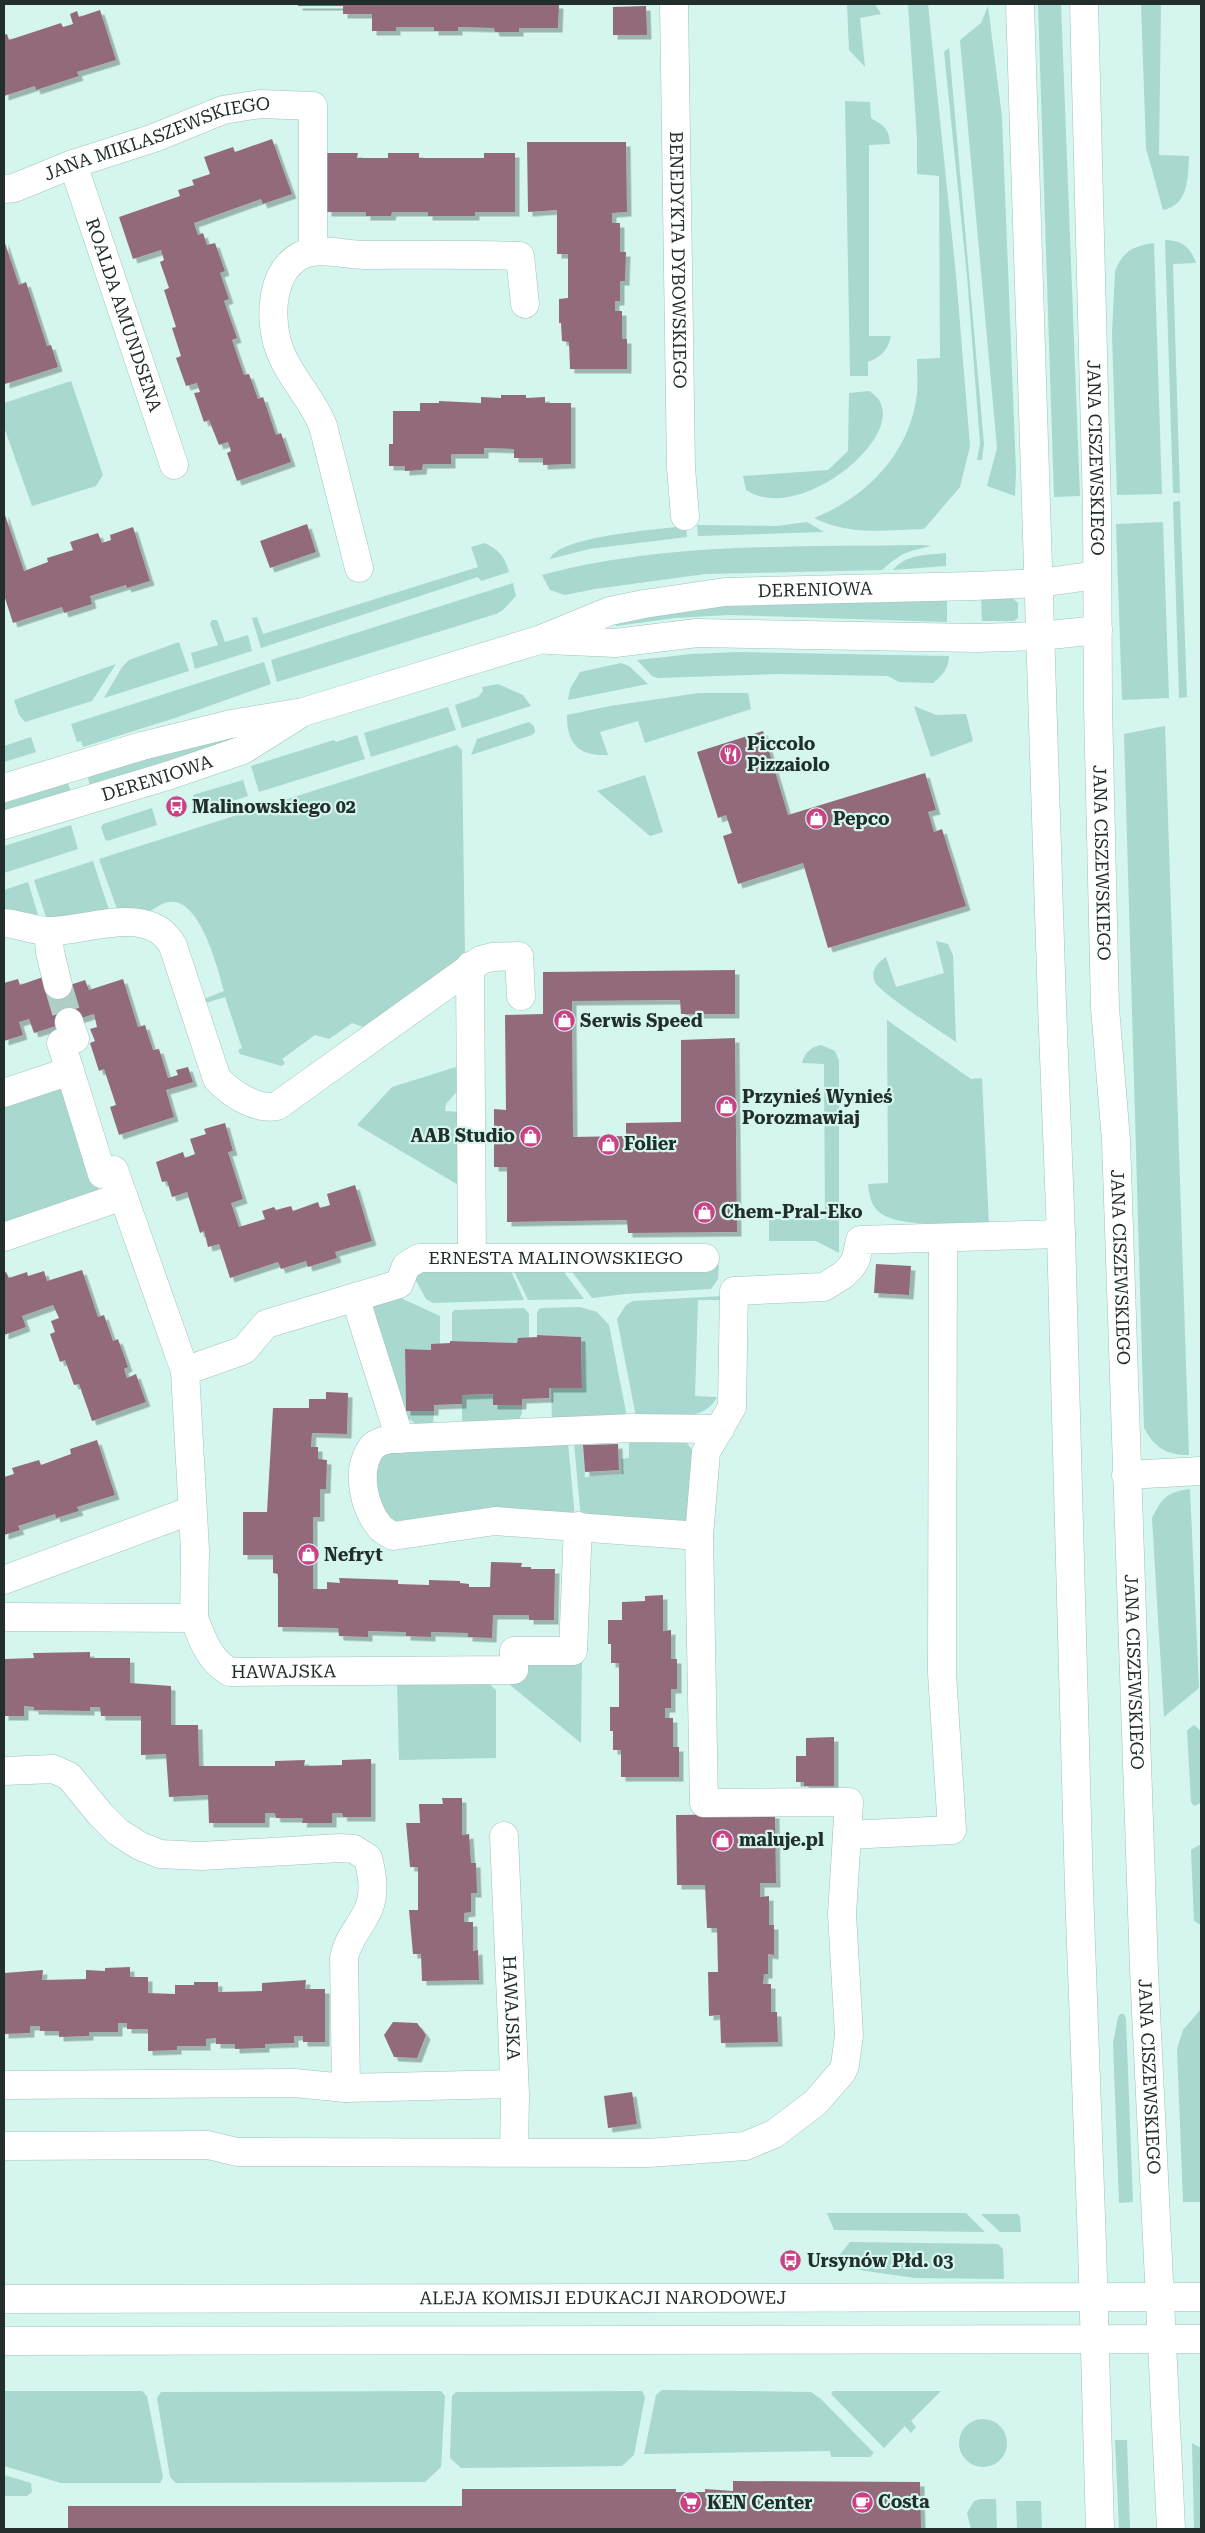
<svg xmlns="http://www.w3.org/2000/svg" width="1205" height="2533" font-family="'Roboto Serif',serif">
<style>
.green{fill:#a8d8ce}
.building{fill:#936b7b;filter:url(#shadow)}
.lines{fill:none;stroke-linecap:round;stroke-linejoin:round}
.minor-tunnel{stroke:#b0cec8;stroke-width:28;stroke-dasharray:28 14;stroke-linecap:butt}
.minor-casing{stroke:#a1c2bb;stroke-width:29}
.major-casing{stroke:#a1c2bb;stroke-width:29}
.minor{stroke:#fff;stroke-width:28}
.major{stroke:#fff;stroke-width:28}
.labels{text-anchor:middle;stroke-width:4.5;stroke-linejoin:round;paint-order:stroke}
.street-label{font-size:18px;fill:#212e2b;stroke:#d4f6ef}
.poi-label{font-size:18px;font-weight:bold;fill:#212e2b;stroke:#d4f6ef;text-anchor:start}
</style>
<defs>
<filter id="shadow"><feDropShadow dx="4.5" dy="4.5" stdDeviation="0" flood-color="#0004"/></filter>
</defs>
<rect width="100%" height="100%" fill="#d4f6ef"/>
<path class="green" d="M847,4H875L881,14L860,18L865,67L849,50Z
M908,4H928L956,275L970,446L960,487L924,529C885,530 850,536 814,518C867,497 910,453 917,394C918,383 917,370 917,359L940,358L939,176L917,174V139Z
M1038,4H1061L1080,496L1054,497Z
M1141,4H1161L1159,155L1189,156C1188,177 1189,205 1163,210L1146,148Z
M988,6L1002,117L1016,472L1015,496L987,486L997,448L960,40L981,23Z
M949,48L984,444L982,460H977L980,443L967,276L944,52Z
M845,101L870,102L871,118C884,126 889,128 890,144L869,145V336H891C888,350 881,357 868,362V376H850Z
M1165,240C1182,240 1191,248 1196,263L1173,264L1180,493H1173Z
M1154,243L1162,494L1117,495L1112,333L1115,272C1122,251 1134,246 1154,243Z
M71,381L103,475L96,486L32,506L4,427V403Z
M869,391C924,423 802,528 746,490L743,476L828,470L848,451L849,393Z
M1180,501L1187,697L1179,698L1173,502Z
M807,522L824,532L698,536L697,525L777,526Z
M1163,522L1169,698L1122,700L1116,524Z
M686,526L687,537L589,549L550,559C559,536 661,529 686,526Z
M485,543C499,550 505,557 509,572L481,581L478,577L261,648L252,618L257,617L263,634L478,567L471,547Z
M922,545L932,546C905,552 903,552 882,570L705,574L595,589L565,595L550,590L542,575C665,542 796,547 922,545Z
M946,553V566L893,570C905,554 928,555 946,553Z
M513,583L516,596L503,610L496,614L277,682L271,660Z
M947,596V622L729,615L675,618L616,626L614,622L724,602Z
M981,596H1010L1018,603V618L1014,621H982Z
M212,620H217L225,642L248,635L252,651L195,669L191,653L218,645L210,624Z
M179,642L189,671L104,698L122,667L129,660Z
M738,652L949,656C949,668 942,676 933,683L899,682L888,676L779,674L658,678L652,676L637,660L692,654Z
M264,662L271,684L178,717L83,747L81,741L77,742L71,724Z
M621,663L629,666L648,684L568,700L570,689L580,672Z
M116,664L92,701L25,722L19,715L14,700Z
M498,684L523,695L531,706L462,728L455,705L478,697L483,691L482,687Z
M699,693H748L751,709L645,743L638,721L600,732L608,755C578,756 567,744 567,715L610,706Z
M914,706L936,715L966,714L973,741L931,757Z
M448,707L456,730L371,757L364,733Z
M529,722L534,726L535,732L532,735L471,755L477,739Z
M1165,726L1189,1455C1166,1455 1155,1448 1144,1428L1124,734Z
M235,734L239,739L91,790L87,774Z
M357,735L365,759L259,792L251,766L334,740L336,742Z
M31,737L36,752L4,762V746Z
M457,745L462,750L465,958L366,1028L352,1023L329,1039L315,1035L282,1059L285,1063L282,1066L240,1054L238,1050L242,1048L225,997L206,1003L204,999L224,991C218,969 200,897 169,902C161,903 155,909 148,912C140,915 126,910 117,909L99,859Z
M645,775L663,832L650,836L597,791Z
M67,780L72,795L4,814V800Z
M243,780L248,796L198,812L193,795Z
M152,808L157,825L107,841L105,839L101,827L103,824Z
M71,825L78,849L4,873V846Z
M93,861L109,910L47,920L34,880Z
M28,882L39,918L4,911V890Z
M936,941L948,944L953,955L956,1042C942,1032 881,994 875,982C870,971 877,963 886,957L896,987L944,973Z
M887,1020L971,1079L982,1078L989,1225C963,1224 897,1228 879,1212C871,1205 869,1195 868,1184L888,1183Z
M821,1045L835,1051L839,1061V1253L816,1241H769V1219H825L824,1064L802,1063C805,1052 811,1047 821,1045Z
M459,1066L460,1088L446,1104L445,1111L460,1112V1186L357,1125L392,1087Z
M65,1085L102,1199L4,1232V1105Z
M508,1264L524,1300L433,1303L426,1299L409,1268Z
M558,1264L584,1299L528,1300L511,1265Z
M566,1264L719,1265L718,1279L711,1289L625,1294L592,1298Z
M392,1294L440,1316V1344H431V1350L405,1349L406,1411H434L433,1426L422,1428L403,1415L365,1303Z
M723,1296V1299L720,1300H698L695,1396L717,1397C704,1424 662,1416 636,1417L617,1319L626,1305L633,1301Z
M580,1307L597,1312L609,1325L627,1417L552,1421L551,1388H582L581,1337L537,1335V1313L539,1309L543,1308Z
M524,1308L529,1314V1338H518L517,1343L452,1341V1313L454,1310Z
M493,1394V1405H522V1413L519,1420L464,1423L462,1420V1395Z
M629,1440L686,1442L696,1454L690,1522L581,1519L574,1443L583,1442L585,1477L622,1475L621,1459L629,1458Z
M568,1443L575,1518L404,1529L383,1514L374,1474L382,1452Z
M1190,1489L1199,1688L1164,1717L1152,1518C1162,1498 1167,1492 1190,1489Z
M582,1655L581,1743L510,1685V1678L524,1657Z
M484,1679L496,1690V1758L399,1760L397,1681Z
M1194,1725L1200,1730L1201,1803L1194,1806L1191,1802L1187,1730Z
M1199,1845L1201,1847V1925L1194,1921L1191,1850Z
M1201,2009V2202H1183L1177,2049L1183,2030Z
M1120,2014H1124L1126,2019L1133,2202L1119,2203L1113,2043L1118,2017Z
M827,2213H966L985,2232L834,2230Z
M981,2214H1018L1020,2217L1021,2232H1000Z
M850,2242L998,2244L1003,2249L1004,2279L915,2278L838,2267V2257Z
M662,2390L811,2392L821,2399L874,2453L870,2457H831L830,2451L644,2454L656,2395Z
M4,2391H142L147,2396L163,2477L160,2483H61L4,2466Z
M441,2391L445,2396L441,2467L425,2482L176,2483L170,2477L157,2398L161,2392Z
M642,2391L645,2397L634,2455L622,2466L461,2468L450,2458L452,2396L456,2392Z
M833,2391H941L911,2421L916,2427L911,2433L905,2426L884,2448L831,2394Z
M959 2443a24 24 0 1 1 48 0a24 24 0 1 1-48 0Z
M1115,2440H1127L1130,2529H1119Z
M1192,2443L1201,2448V2529H1194Z
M4,2475L31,2483L32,2492L27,2496H4Z
M981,2499H996L997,2529H971L967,2513L974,2501Z
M1016,2501H1041L1042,2529H1017Z"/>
<path class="building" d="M298,4H559L558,28H519V32H495L494,28L458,27V31H434V27H396V31H372V14H343V6H298Z
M646,6L647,35H613V7Z
M100,10L116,60L77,72L79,76L36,90L35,86L4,96V35L7,34L9,40L61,23L63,27L73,24L70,14L77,11L79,17Z
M272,139L292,194L263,204L261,199L194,223L198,235L203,233L207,245L215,243L225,271L220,273L229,299L224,301L237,338L232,340L244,375L249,374L258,399L263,397L276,435L281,433L291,462L237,481L227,453L231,451L228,442L219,445L209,420L204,422L194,393L200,392L197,383L186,386L176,358L181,356L172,328L176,327L164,290L169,288L160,262L164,260L161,250L133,259L119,217L180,196L178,190L194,185L192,180L210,174L204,157L233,147L235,152Z
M527,142H626L627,212L612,213V223H620V252H626L625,281H620V301H615V311H622V339H627V369H570L569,342L562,341L561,323H559V299L568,298V254H557V210L528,212Z
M326,153H358L357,158H388V153H419V158H484V153H515V212H475V216H428V212H392L391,216H366V212H327Z
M4,240L19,285L26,282L47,346L51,345L58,367L5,384Z
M501,395H526V398L545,397V403H571V464L543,465V458H514V449L484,448V454H451V464H423L422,470L405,471V466H389V444H393V411H420V403H439V401L481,403V397L501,398Z
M4,512L24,571L48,562L47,558L73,550L70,542L98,533L102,543L111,540L110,535L133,527L150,581L127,588L126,585L90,596L92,604L64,613L62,607L13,623L4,595Z
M307,524L316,552L270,568L260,541Z
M763,731L788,815L925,773L936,810L928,812L934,832L942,829L966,906L828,948L803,863L738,884L723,836L732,833L726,815L718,818L697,752Z
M735,970V1014H681L680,1000L572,1001L573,1137L626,1136V1123L681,1122V1040L735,1038L737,1232L628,1233L627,1220L507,1222V1167H494V1109L506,1110L505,1015L543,1014V972Z
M46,976L70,985L85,980L89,990L123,979L138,1027L145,1025L153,1050L159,1049L168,1078L178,1075L176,1070L188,1067L193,1082L166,1090L174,1117L119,1135L110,1107L116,1105L104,1069L99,1071L90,1043L95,1041L90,1029L97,1027L94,1014L34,1033L29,1019L19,1022L23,1035L4,1041V983L18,979L20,985Z
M225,1123L233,1151L228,1152L243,1199L231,1203L239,1227L265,1219L262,1211L274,1207L276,1210L291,1206L293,1211L318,1202L320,1208L330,1205L327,1194L355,1185L372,1241L335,1252L337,1258L308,1267L306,1261L281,1269L278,1262L230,1278L219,1244L208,1247L204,1231L200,1233L187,1192L172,1197L167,1181L162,1182L156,1162L183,1152L185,1158L195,1154L190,1139L206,1134L204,1129Z
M876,1264L911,1266L909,1295L874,1293Z
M82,1270L98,1317L104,1315L113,1341L118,1339L128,1367L124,1369L127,1378L136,1374L146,1402L92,1421L79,1384L74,1385L65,1360L60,1362L50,1334L55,1332L51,1321L59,1318L53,1305L22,1316L26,1327L4,1335V1273L6,1272L9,1278L27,1272L28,1276L44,1271L47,1281Z
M537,1335L581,1337L582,1388H549V1398L522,1399V1405H493V1394L462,1395V1404L434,1405V1411H406L405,1349L431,1350V1344L450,1343V1341L517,1343L518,1338L537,1337Z
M326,1392L348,1393L347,1434L312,1433L311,1447H318V1459L327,1460L326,1489H320V1517H313V1589H327V1582L340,1583L339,1578L398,1580V1584L429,1585V1580L460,1581V1583L469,1584V1587H490L491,1562L522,1563L521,1567H531V1569H555L554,1620H529V1615H493L492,1638L468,1637V1633L431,1632V1637L406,1636V1632H402L368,1631V1637L339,1636L338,1628L278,1627V1574L273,1573V1555H243V1512H267L273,1408H309V1399H326Z
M97,1440L115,1495L77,1507L79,1511L56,1518L55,1514L18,1526L20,1530L4,1535V1477L14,1474L12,1468L39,1460L41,1465L71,1454L70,1449Z
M618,1444L619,1470L585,1472L583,1445Z
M663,1595V1631L671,1630V1659H677V1689H671V1708H665V1718H673V1747H679V1777H621V1750H613V1731H610V1707H619V1663H611V1644H608V1620H622V1602L645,1601V1596Z
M90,1652V1658H130V1683L171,1686V1725H198L199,1766H275V1761L305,1760L304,1766L342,1765V1760L371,1759V1817H343L342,1813H332V1823H302L303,1818H276L275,1813H265V1823H209L208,1795L169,1797L166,1754L141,1755V1716H101L100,1707H90V1711L34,1710V1707L24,1706V1716H4V1659L34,1658L33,1653Z
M834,1737V1786H804V1782H796V1756H806V1738Z
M442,1798H462V1835L469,1834L471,1863H476L477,1893H471V1912L464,1913V1922H473V1951L478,1950L479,1980L422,1981L421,1954H413L409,1910H418V1867H410L406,1823H420L419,1804H443Z
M775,1814L776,1883H760V1897L769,1896V1925H774V1955L768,1954V1974H764L763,1984H771V2012H777L778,2042L721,2043L720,2015L709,2016L708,1972H718L717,1928H707L705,1885H677L676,1815Z
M130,1967V1977H148V1993L175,1994V1985H194V1982H218V1992L262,1991V1983L306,1980L305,1989H325V2042H303V2036H294V2043L265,2044V2048L235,2049V2044H216V2038L206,2039V2046H177V2050L148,2051V2029H127V2023H118V2032H89V2036L59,2037V2031H40V2026H30V2033L4,2034V1973L43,1970L42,1980L86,1979V1970L105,1971V1968Z
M393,2022L417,2023L426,2035L417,2058L394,2057L384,2035Z
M632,2092L637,2124L608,2128L604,2096Z
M733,2481L920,2482L921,2529H68V2506H462V2489H676V2492H705V2489L733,2491Z"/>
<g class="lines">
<path class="minor-tunnel" d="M58,985L69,1022"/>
<defs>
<g id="minor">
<path id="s1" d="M674,4L681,468L685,516"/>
<path d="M1020,4L1052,1005L1061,1234L1079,1889L1092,2244L1100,2529"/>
<path id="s2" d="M1084,4L1097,510L1098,706L1105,1008L1116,1140L1144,1970L1171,2529"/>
<path id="s3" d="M73,164L174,465"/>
<path id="s4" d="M4,189L14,188L73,164L154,138L223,110L260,104L313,106V251"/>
<path d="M359,568L323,426C311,396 286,374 277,342C270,315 271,272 300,256C319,246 343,255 364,255C416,255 468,254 520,256L525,304"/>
<path d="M548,640L615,643L697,633L976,638L1041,636L1098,630"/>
<path id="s5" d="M4,788L142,746L231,724L303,712L539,640L610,611L644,604L725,592L974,586L1040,583L1097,575"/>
<path id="s6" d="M4,825L170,775L243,750L297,716"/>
<path d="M4,923C19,924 34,931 49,931C85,932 150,902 173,946L217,1079C232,1094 255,1110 277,1106L481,960L492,957L519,956L521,996"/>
<path d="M48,931L50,952L58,985"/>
<path d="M470,966L472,1258"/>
<path d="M69,1022L75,1039L61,1043L70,1071"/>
<path id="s7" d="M4,1093L70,1071L102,1174L114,1170L185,1371L244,1350L266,1324L399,1284L406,1266L419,1258H705"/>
<path d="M4,1237L123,1196"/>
<path d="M355,1297L400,1439"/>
<path d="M185,1371L195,1550L194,1618"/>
<path d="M1126,1475L1201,1471"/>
<path d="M699,1536L495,1521L393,1536C389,1533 383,1531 380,1527C364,1508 356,1472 370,1450C374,1443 382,1441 390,1439L632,1428L720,1429"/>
<path d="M4,1580L192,1510"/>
<path id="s8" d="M4,1617L194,1618C202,1638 209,1661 230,1672L514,1670V1651H573L578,1526"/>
<path d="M4,1771L53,1769L69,1776L100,1814L118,1832L140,1846L160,1854L201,1856L340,1848L354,1849L368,1858C373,1877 376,1898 365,1916C357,1931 347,1941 344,1958L346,2088"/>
<path d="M847,1835L952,1830L942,1673L943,1238"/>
<path id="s9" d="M504,1836L515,2095L514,2152"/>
<path d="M4,2085L294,2083L346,2088L514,2084"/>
<path d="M4,2146L208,2145L237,2152L648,2153L745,2146L774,2134L815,2103L842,2072L845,2065L849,2035L842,1914L849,1802L704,1803L699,1536L706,1452L732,1407L734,1291L824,1287L843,1275L851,1267L856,1259L860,1240L1061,1234"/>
</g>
<g id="major">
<path id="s10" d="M4,2299L1201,2297"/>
<path d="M4,2341L1201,2339"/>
</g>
</defs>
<use href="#minor" class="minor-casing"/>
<use href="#major" class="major-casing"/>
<use href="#minor" class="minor"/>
<use href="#major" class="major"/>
</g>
<defs>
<symbol id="restaurant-disc" viewBox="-11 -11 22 22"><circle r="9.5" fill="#c84284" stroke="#d4f6ef"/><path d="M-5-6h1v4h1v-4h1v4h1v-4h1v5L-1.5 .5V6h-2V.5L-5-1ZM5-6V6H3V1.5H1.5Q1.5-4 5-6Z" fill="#fff"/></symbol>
<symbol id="bus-disc" viewBox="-11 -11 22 22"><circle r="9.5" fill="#c84284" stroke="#d4f6ef"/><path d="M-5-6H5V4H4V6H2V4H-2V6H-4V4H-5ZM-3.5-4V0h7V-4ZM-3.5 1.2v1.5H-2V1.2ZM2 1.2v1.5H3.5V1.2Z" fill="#fff"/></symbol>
<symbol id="shop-disc" viewBox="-11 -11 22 22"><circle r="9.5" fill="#c84284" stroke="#d4f6ef"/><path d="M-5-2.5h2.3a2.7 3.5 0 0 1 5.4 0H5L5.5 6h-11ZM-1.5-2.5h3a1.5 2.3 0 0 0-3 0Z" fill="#fff"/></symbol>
<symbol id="cafe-disc" viewBox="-11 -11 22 22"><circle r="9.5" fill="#c84284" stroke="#d4f6ef"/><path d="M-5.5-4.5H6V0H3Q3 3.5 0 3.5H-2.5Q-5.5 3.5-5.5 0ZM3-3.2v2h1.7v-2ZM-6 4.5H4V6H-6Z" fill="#fff"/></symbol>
<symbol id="supermarket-disc" viewBox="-11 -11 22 22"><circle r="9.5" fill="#c84284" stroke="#d4f6ef"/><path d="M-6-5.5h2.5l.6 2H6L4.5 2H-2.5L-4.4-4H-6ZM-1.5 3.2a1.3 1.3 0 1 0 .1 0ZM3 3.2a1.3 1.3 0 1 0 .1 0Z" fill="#fff"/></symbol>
</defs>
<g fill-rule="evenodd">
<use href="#restaurant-disc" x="718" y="742" width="25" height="25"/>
<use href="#bus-disc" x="164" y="794" width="25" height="25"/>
<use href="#shop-disc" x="804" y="806" width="25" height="25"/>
<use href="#shop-disc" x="552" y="1008" width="25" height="25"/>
<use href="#shop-disc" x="714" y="1094" width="25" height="25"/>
<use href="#shop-disc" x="518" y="1124" width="25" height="25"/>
<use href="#shop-disc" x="596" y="1132" width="25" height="25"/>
<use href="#shop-disc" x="692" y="1200" width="25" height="25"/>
<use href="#shop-disc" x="296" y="1542" width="25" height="25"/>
<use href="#shop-disc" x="710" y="1828" width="25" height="25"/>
<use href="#bus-disc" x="778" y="2248" width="25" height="25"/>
<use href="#cafe-disc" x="850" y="2490" width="25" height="25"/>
<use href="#supermarket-disc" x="678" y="2490" width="25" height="25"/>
</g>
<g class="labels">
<g class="street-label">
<text dy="6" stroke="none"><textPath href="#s4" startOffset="162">JANA MIKLASZEWSKIEGO</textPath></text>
<text dy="6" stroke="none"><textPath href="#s1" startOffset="256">BENEDYKTA DYBOWSKIEGO</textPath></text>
<text dy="6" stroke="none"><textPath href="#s3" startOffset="159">ROALDA AMUNDSENA</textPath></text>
<text dy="6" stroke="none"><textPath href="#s2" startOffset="454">JANA CISZEWSKIEGO</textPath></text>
<text dy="6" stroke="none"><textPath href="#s5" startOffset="839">DERENIOWA</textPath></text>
<text dy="6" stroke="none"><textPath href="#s6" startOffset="160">DERENIOWA</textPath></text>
<text dy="6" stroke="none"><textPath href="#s2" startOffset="859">JANA CISZEWSKIEGO</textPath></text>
<text dy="6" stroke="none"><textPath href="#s7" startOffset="810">ERNESTA MALINOWSKIEGO</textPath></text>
<text dy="6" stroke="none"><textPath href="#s2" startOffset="1264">JANA CISZEWSKIEGO</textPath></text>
<text dy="6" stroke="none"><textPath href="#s8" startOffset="310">HAWAJSKA</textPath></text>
<text dy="6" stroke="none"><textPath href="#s2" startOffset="1669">JANA CISZEWSKIEGO</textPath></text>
<text dy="6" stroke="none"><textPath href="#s9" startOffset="172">HAWAJSKA</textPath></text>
<text dy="6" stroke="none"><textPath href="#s2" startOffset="2074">JANA CISZEWSKIEGO</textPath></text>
<text dy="6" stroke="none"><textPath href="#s10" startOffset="599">ALEJA KOMISJI EDUKACJI NARODOWEJ</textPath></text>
</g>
<g class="poi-label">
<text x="747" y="750">Piccolo<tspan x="747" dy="21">Pizzaiolo</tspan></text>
<text x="192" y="813">Malinowskiego 02</text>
<text x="833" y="825">Pepco</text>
<text x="580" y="1027">Serwis Speed</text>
<text x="742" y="1103">Przynieś Wynieś<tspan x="742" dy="21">Porozmawiaj</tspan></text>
<text x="515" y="1142" text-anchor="end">AAB Studio</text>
<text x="624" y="1150">Folier</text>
<text x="721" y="1218">Chem-Pral-Eko</text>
<text x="324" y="1561">Nefryt</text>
<text x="739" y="1846">maluje.pl</text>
<text x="807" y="2267">Ursynów Płd. 03</text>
<text x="878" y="2508">Costa</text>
<text x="707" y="2509">KEN Center</text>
</g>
</g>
<rect width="1205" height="2533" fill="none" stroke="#212e2b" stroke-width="10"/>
</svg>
